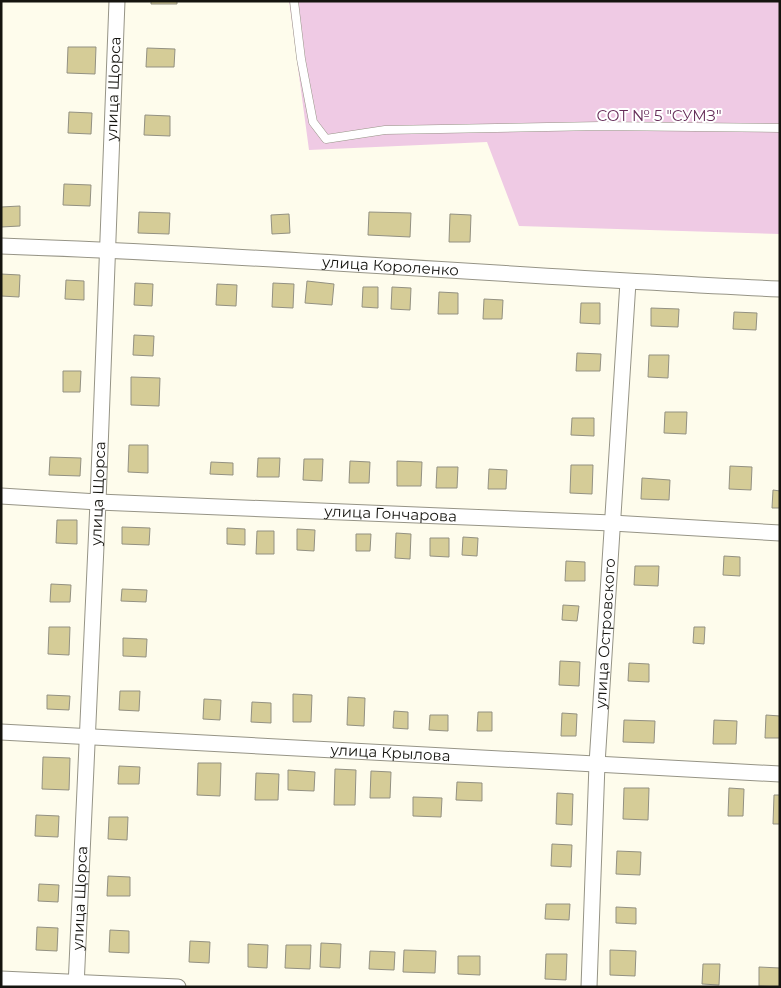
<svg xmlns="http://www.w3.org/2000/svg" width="781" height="988" font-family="Montserrat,sans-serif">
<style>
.green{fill:#efcae4}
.building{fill:#d5cc97;stroke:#939182}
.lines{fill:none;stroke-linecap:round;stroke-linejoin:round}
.service-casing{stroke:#969486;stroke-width:9}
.minor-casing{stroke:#969486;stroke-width:17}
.service{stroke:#fff;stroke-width:8}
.minor{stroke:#fff;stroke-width:15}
.labels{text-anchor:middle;stroke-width:4;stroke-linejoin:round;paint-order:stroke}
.street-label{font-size:15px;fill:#15140f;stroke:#fff}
.park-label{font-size:15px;fill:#662d59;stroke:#fff}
</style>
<rect width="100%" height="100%" fill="#fefcec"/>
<path class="green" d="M289,1H780V234L519,226L487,142L309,150Z"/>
<path class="building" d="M151,1H177V4H151Z
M68,47H96L95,74L67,73Z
M147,48L175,49L174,67H146Z
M69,112L92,113L91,134L68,133Z
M145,115L170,116V136L144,135Z
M64,184L91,185L90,206L63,205Z
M20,206V226L1,227V207Z
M139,212L170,213L169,234L138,233Z
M369,212L411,213L410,237L368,235Z
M289,214L290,233L272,234L271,215Z
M450,214L471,215L470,242H449Z
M1,274L20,275L19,297L1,296Z
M66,280L84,281V300L65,299Z
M307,281L334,284L332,305L305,303Z
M135,283L153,284L152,306L134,305Z
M273,283L294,284L293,308L272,307Z
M217,284L237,285L236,306L216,305Z
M363,287H378V308L362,307Z
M392,287L411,288L410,310L391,309Z
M439,292L458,293V314H438Z
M484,299L503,300L502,319H483Z
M581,303H600V324L580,323Z
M651,308L679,309L678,327L651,326Z
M734,312L757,313L756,330L733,329Z
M134,335L154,336L153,356L133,355Z
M577,353L601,354L600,371H576Z
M649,355H669L668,378L648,377Z
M63,371H81L80,392H63Z
M131,377L160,378L159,406L131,405Z
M665,412H687L686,434L664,433Z
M572,418H594V436L571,435Z
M129,445H148V473L128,472Z
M50,457L81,458L80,476L49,475Z
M258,458H280L279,477H257Z
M304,459H323L322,481L303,480Z
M350,461L370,462L369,483H349Z
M397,461L422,462L421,486H397Z
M211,462L233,463V475L210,474Z
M571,465H593L592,494L570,493Z
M730,466L752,467L751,490L729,489Z
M437,467H458L457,488H436Z
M489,469L507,470L506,489H488Z
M642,478L670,480L669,500L641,499Z
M773,490L780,491V508H772Z
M57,520H77V544L56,543Z
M122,527L150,528L149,545L122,544Z
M227,528L245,529V545L227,544Z
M297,529L315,530L314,551L297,550Z
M257,531H274V554H256Z
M396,533L411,534L410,559L395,558Z
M356,534H371L370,551H356Z
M463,537L478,538L477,556L462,555Z
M430,538H449V557L430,556Z
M724,556L740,557V576L723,575Z
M566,561L585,562V581H565Z
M635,566H659L658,586L634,585Z
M51,584L71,585L70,602H50Z
M122,589L147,590L146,602L121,601Z
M563,605L579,606L577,621L562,620Z
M49,627H70L69,655L48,654Z
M694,627H705L704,644L693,643Z
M123,638L147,639L146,657L123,656Z
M560,661L580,662L579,686L559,685Z
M629,663L649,664V682L628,681Z
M120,691H140L139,711L119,710Z
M293,694L312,695L311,722H293Z
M47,695L70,696L69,710L47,709Z
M348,697L365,698L364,726L347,725Z
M204,699L221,700L220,720L203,719Z
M252,702L271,703V723L251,722Z
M394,711L408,712V729L393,728Z
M478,712H492V731H477Z
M562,713L577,714L576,736H561Z
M430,715H448V731L429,730Z
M766,715L780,716V738H765Z
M624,720L655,721L654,743L623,742Z
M714,720L737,721L736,744H713Z
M43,757L70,758L69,790L42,789Z
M198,763H221L220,796L197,795Z
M119,766L140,767L139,784H118Z
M335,769L356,770L355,805H334Z
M288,770L315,772L314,791L288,790Z
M371,771L391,772L390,798H370Z
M256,773L279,774L278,800H255Z
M457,782L482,783V801L456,800Z
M624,788H649L648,820L623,819Z
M729,788L744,789L743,816H728Z
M557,793L573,794L572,825L556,824Z
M774,795H780V824H773Z
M413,797L442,798L441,817L413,816Z
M36,815L59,816L58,837L35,836Z
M109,817H128L127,840L108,839Z
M552,844L572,845L571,867L551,866Z
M617,851L641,852L640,875L616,874Z
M108,876L130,877V896H107Z
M39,884L59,885L58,902L38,901Z
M546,904H570L569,920L545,919Z
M616,907L636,908V924L616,923Z
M37,927L58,928L57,951L36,950Z
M110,930L129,931V953L109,952Z
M190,941L210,942L209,963L189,962Z
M321,943L341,944L340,968L320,967Z
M248,944L268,945L267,968L248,967Z
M286,945H311L310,969L285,968Z
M404,950L436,951L435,973L403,972Z
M610,950L636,951L635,976L610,975Z
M370,951L395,952L394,970L369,969Z
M546,954H567L566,980L545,979Z
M458,956H480V975L458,974Z
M703,964H720L719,985L702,984Z
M759,967L780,968V987L759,986Z"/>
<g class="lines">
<defs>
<path id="service" d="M294,1L301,59L313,122L326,139L385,130L600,126L780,128"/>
<g id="minor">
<path id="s1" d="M1,246C261,255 520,277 780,289"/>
<path id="s2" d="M1,496L98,502L612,523L780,533"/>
<path id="s3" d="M1,732L780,774"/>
<path d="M1,979L178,987"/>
<path id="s4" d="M76,987L98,502L117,1"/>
<path id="s5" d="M589,987L597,764L628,282"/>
</g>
</defs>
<use href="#service" class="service-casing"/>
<use href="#minor" class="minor-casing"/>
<use href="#service" class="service"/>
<use href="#minor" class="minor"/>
</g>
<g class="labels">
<g class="street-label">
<text dy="5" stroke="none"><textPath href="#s4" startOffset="899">улица Щорса</textPath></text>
<text dy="5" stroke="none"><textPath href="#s1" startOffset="390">улица Короленко</textPath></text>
<text dy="5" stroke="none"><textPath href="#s4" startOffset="494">улица Щорса</textPath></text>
<text dy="5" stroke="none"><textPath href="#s2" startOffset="390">улица Гончарова</textPath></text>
<text dy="5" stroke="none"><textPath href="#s5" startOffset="354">улица Островского</textPath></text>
<text dy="5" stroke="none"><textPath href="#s3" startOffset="390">улица Крылова</textPath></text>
<text dy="5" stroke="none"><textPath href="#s4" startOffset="89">улица Щорса</textPath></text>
</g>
<g class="park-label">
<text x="659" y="121">СОТ № 5 "СУМЗ"</text>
</g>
</g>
<rect width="781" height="988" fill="none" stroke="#15140f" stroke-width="5"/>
</svg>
